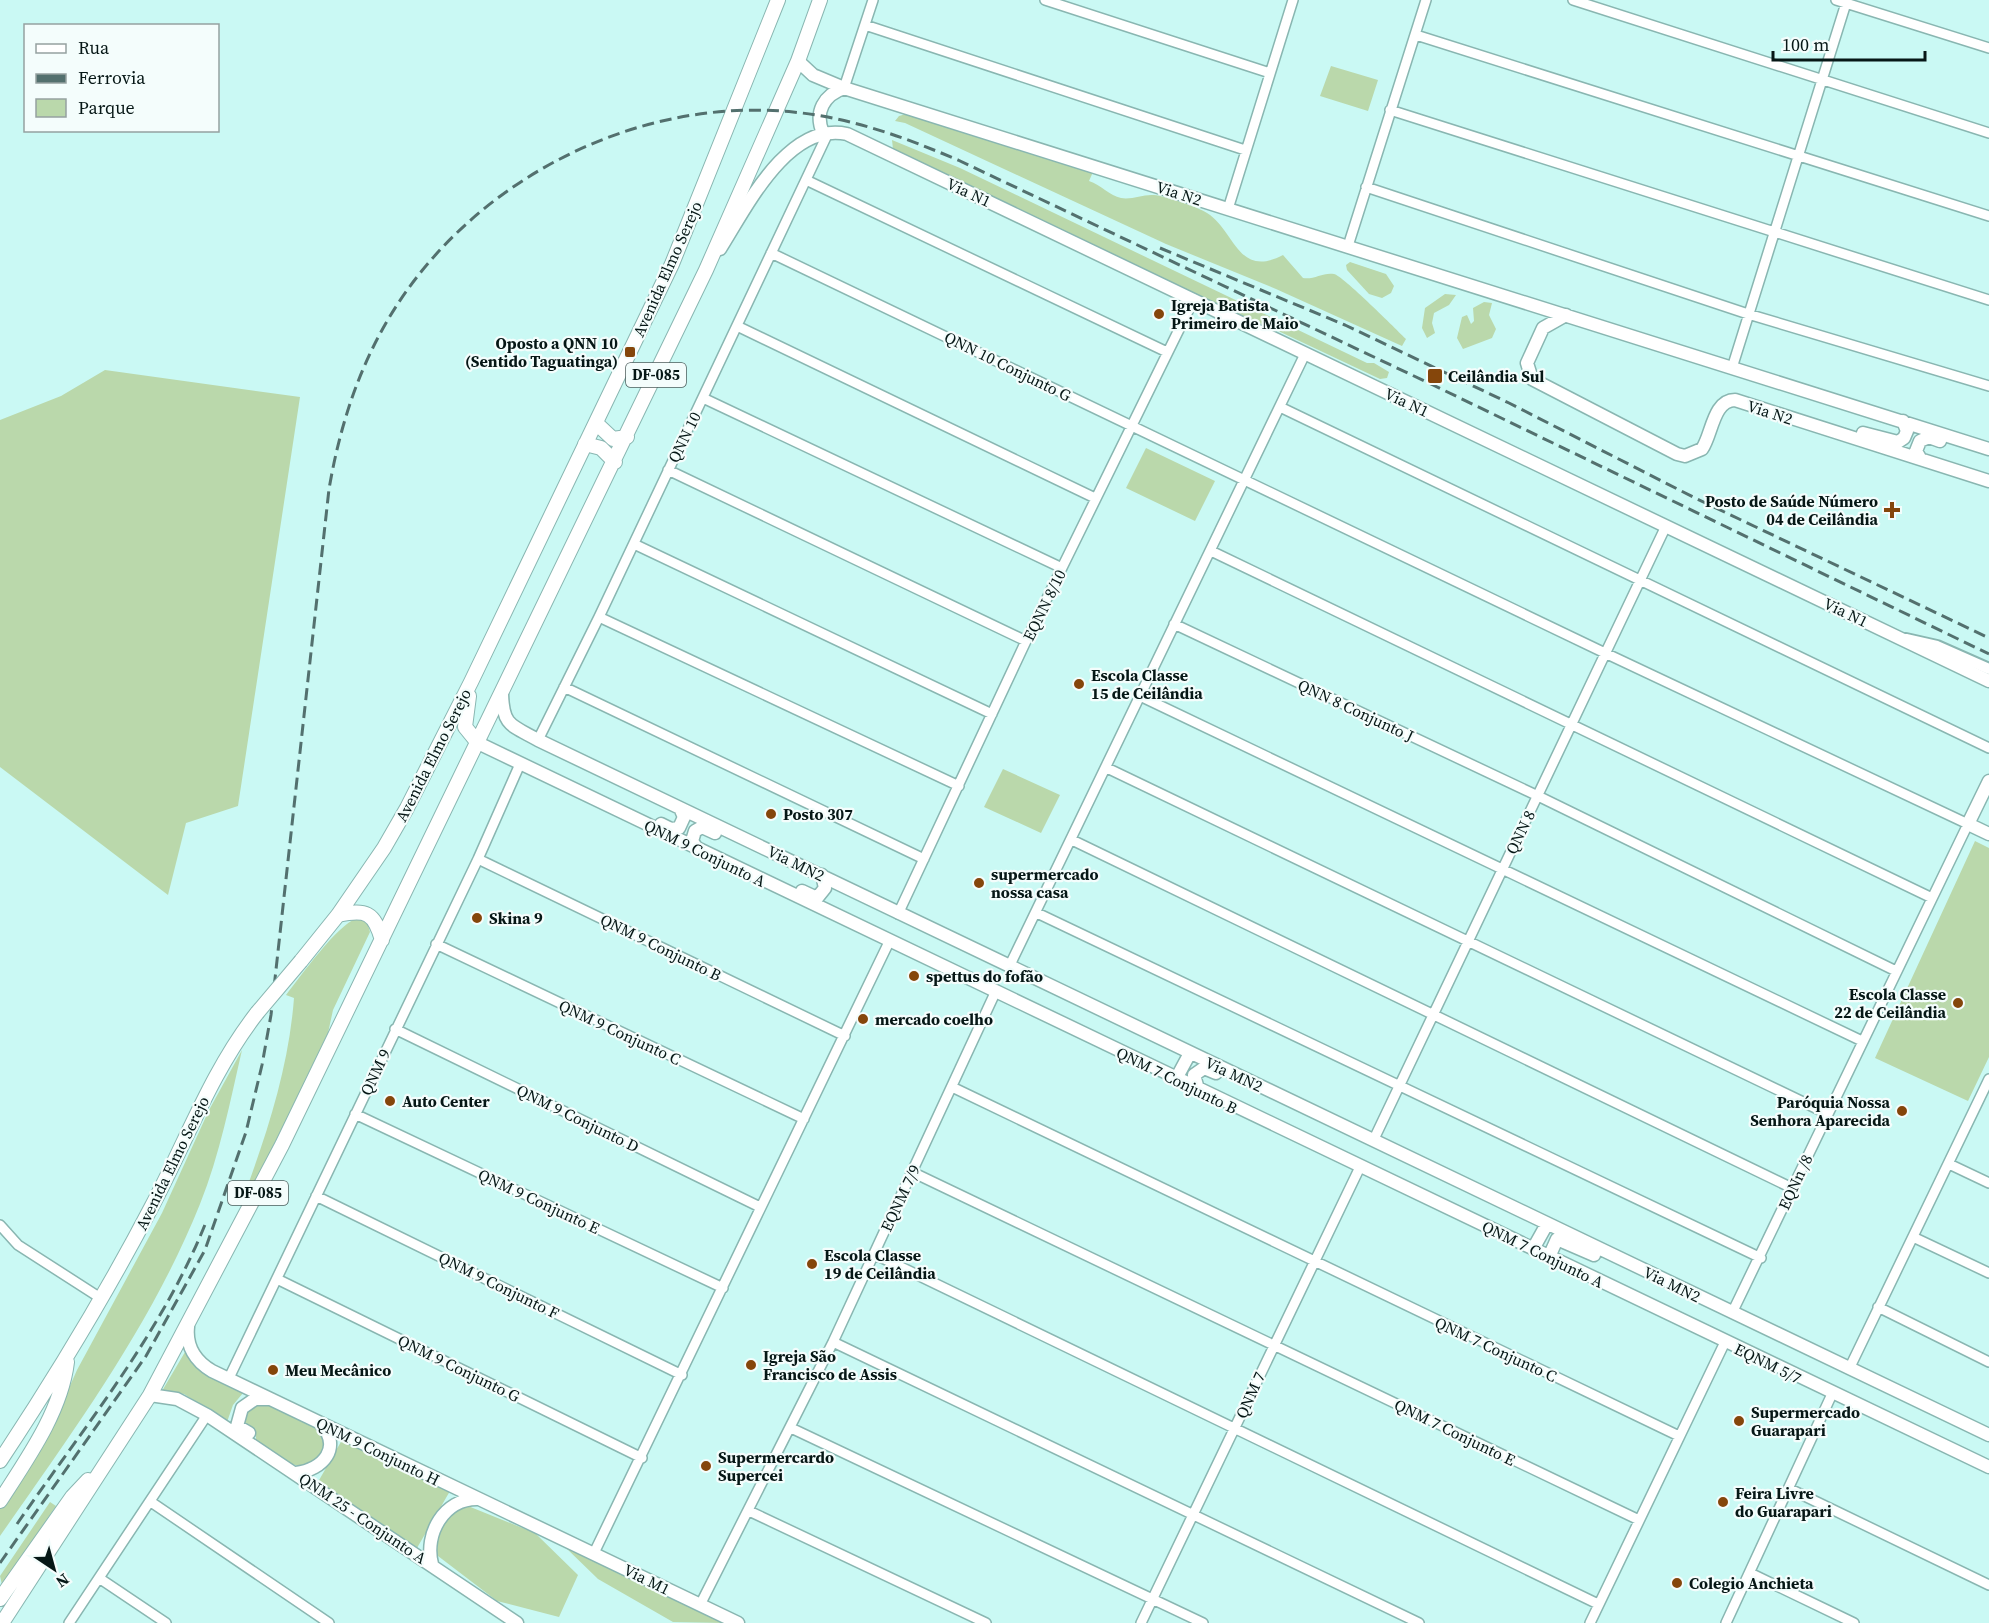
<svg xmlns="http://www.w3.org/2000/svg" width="1989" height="1623" font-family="'Source Serif 4',serif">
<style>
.green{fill:#bad8ab}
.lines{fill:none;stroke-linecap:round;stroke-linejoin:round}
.minor-casing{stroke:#89b6b1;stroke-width:12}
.tertiary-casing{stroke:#89b6b1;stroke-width:14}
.secondary-casing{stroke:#89b6b1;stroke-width:15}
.primary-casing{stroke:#89b6b1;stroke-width:16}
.minor{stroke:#fff;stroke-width:9}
.tertiary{stroke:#fff;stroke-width:10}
.secondary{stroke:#fff;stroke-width:12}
.primary{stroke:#fff;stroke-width:14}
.rail{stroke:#53706e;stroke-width:3;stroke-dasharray:12 6;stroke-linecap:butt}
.primary-bridge-casing{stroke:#89b6b1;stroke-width:16;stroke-linecap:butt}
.primary-bridge{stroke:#fff;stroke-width:14}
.poi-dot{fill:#85460b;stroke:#f4fdfc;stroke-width:2}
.labels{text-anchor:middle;stroke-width:4.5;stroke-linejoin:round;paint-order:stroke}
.shield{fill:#f4fdfc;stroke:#4d5c5b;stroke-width:1.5}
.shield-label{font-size:15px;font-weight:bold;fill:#061716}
.street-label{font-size:16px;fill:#061716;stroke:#f4fdfc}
.poi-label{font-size:16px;font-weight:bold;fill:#061716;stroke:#f4fdfc;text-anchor:start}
</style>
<rect width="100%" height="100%" fill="#caf9f4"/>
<path class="green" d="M1331,66L1378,80L1368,111L1320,96Z
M906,114L1093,172L1089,181C1101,185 1110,196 1121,198C1132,200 1143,194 1154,195C1165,196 1198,207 1207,213C1235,230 1237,279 1283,255L1303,278C1314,280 1323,272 1334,274C1342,275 1398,331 1406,339L1402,346L1276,289L1166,244L905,123L895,121L899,116Z
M892,140L960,168L1367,363H1374L1389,372L1387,378L1380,379L1274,329L1273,331L893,149Z
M1350,262L1386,274L1394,286L1391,293L1382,298L1369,294L1347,270L1346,265Z
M1445,294L1456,295L1449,305L1434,313L1432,323L1435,333L1427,338L1422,328L1425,308Z
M1484,302L1492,303L1489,315L1496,329L1492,338L1463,349L1457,338L1462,317L1467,315L1471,324L1474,321L1473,308Z
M105,370L300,397L238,806L186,823L168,895L0,767V420L61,396Z
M1146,448L1215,481L1195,521L1126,488Z
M1003,769L1060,795L1041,833L984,807Z
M1975,841L1989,848V1057L1968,1101L1875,1058Z
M357,918L367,921L370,932L333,1010L328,1033L251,1192L246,1190C269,1128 289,1064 294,998L286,995C301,976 336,926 357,918Z
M242,1050C230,1102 220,1154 200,1204C152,1324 74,1430 0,1536V1509L53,1424L77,1370L162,1213L209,1110Z
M185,1352L199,1370L243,1393L233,1405L227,1422L184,1394L162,1391Z
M267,1404C280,1410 309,1420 318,1429C334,1444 314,1470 295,1465C287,1463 266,1448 256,1441V1434L244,1425V1413L253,1405Z
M342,1440L450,1491L417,1548L318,1482Z
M50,1502L56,1506L2,1585L0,1576Z
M468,1506L535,1533L578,1575L559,1617L497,1601L438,1556L434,1545C444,1525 446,1513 468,1506Z
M564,1546L725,1623L673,1622L598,1579Z"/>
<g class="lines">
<defs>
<path id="minor" d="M1045,0L1270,73
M1573,0L1989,133
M1836,0L1989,48
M865,25L1245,150
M1416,35L1989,216
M844,88L873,0
M1390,110L1989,300
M806,180L1167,352
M1366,187L1748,314L1989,386
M1228,209L1293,0
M1348,246L1426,0
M771,253L1605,653L1968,824L1732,1313
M737,326L1095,498
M1732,368L1847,0
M703,398L1062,568
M1280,407L1989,748
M668,470L1026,641
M634,544L992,714
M1211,551L1932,898
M599,617L959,786
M1174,624L1538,796L1896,971
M564,687L924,859
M1140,696L1862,1041
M538,740L599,617L828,133
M1107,768L1828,1114
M1072,840L1792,1188
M478,859L845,1036
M1037,913L1761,1258
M898,914L1026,641L1194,299
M436,944L804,1119
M1009,967L1305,354
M395,1029L760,1207
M952,1087L1679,1436
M355,1114L723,1288
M1374,1139L1666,526
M1949,1164L1989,1183
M912,1172L1639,1520
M316,1196L682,1375
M0,1225L18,1245L102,1299
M1913,1237L1989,1273
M874,1254L1598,1604
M277,1279L642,1458
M1878,1307L1989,1362
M833,1342L1419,1623
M1850,1367L1989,1079
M229,1378L478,859L520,764
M791,1428L1203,1623
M1790,1489L1989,1585
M151,1502L329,1623
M749,1511L986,1623
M594,1553L889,942
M1750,1573L1854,1623
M99,1578L166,1623
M700,1605L833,1342L995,993
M69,1623L207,1415
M1141,1623L1360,1167
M1590,1623L1725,1342
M1726,1623L1832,1394"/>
<path id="tertiary" d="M1906,639L1937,646L1989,669"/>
<path id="secondary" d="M798,61L813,75L844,88L1989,449
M823,133C814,112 824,95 844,88
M720,249C746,208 788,121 847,134L1989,681
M1566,315L1543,328L1527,363L1532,379L1677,454L1685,456L1702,449C1712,435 1713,400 1735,400L1989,481
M1863,433L1898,442L1904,438L1907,431L1903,421
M1920,458L1916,451L1920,441L1929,437L1940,441
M502,694C503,726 511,725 538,740L1989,1435
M478,743L1989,1467
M1989,781L1968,824L1989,834
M661,824L671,829L679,828L684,817L680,808
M698,850L692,841L695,831L702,827L715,833
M802,891L817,898L825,888L822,875
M1176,1079L1190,1053
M1198,1089L1194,1075L1204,1068L1216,1073
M1533,1249L1547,1224
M1549,1257L1557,1239L1594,1255
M188,1327C186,1346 195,1361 212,1371L738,1623
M150,1395L177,1399L207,1415L517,1623
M249,1433L237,1426L242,1408L255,1399H269
M296,1473C323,1470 343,1447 320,1423
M432,1564C424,1534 444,1499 477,1499"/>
<path id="primary" d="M596,423L613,439L627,437
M585,444L601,448L615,462
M469,696L465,727L478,743
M338,915C366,909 374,912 382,940
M301,961L338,915L384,848L407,808L471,682L672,264L778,0
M0,1461C55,1378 106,1294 152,1206C187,1140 211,1072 257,1013
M0,1501C27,1459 61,1412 67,1362
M0,1599L72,1497L88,1480
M2,1623L150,1395L282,1145L706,270L798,61L820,0"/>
</defs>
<use href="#minor" class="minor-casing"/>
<use href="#tertiary" class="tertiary-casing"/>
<use href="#secondary" class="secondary-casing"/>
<use href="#primary" class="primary-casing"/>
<use href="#minor" class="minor"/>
<use href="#tertiary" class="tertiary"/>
<use href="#secondary" class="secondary"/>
<use href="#primary" class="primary"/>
<path class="rail" d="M1160,248L1345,325L1509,403L1695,498L1989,638
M17,1524C84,1427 163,1331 206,1222
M0,1563L146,1356L205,1250L246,1132L262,1065L271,1015L329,489C339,431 356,375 386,323C466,184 632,96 793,112C852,118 904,137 958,160L1433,385L1989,654"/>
<defs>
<path id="primary-bridge" d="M257,1013L301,961"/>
</defs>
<use href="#primary-bridge" class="primary-bridge-casing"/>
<use href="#primary-bridge" class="primary-bridge"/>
</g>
<g class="poi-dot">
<circle cx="1159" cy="314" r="6"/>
<rect x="624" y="346" width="12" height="12" rx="3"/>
<rect x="1427" y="368" width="16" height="16" rx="3"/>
<path d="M1889 501h6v6h6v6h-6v6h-6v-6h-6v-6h6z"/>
<circle cx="1079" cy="684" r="6"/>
<circle cx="771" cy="814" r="6"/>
<circle cx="979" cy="883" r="6"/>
<circle cx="477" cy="918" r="6"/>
<circle cx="914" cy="976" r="6"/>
<circle cx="1958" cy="1003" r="6"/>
<circle cx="863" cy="1019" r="6"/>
<circle cx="390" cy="1101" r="6"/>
<circle cx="1902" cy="1111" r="6"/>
<circle cx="812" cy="1264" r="6"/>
<circle cx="751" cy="1365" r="6"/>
<circle cx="273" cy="1370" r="6"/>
<circle cx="1739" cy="1421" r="6"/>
<circle cx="706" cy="1466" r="6"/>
<circle cx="1723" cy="1502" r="6"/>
<circle cx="1677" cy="1583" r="6"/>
</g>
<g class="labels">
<g class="shield">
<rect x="626" y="363" width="60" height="24" rx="4.5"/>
<rect x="228" y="1181" width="60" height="24" rx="4.5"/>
</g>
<g class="shield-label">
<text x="656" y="380">DF-085</text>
<text x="258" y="1198">DF-085</text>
</g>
<g class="street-label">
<text transform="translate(969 192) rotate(25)" y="6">Via N1</text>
<text transform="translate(1179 193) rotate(18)" y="6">Via N2</text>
<text transform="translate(667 269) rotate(-66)" y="6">Avenida Elmo Serejo</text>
<text transform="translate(1008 366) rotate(26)" y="6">QNN 10 Conjunto G</text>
<text transform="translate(1407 402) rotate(25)" y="6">Via N1</text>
<text transform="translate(1770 412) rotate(18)" y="6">Via N2</text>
<text transform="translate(684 437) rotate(-64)" y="6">QNN 10</text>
<text transform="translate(1044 605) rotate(-64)" y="6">EQNN 8/10</text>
<text transform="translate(1846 612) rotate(26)" y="6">Via N1</text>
<text transform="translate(1356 710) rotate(25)" y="6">QNN 8 Conjunto J</text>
<text transform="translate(433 755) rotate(-63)" y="6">Avenida Elmo Serejo</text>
<text transform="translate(1520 832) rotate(-64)" y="6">QNN 8</text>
<text transform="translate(705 853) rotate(26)" y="6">QNM 9 Conjunto A</text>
<text transform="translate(796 863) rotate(26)" y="6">Via MN2</text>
<text transform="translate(661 947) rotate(26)" y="6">QNM 9 Conjunto B</text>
<text transform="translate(620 1032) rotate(25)" y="6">QNM 9 Conjunto C</text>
<text transform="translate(375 1072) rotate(-65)" y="6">QNM 9</text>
<text transform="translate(1234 1074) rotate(25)" y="6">Via MN2</text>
<text transform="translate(1177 1080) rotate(26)" y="6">QNM 7 Conjunto B</text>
<text transform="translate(578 1118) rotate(26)" y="6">QNM 9 Conjunto D</text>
<text transform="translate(172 1163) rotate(-64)" y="6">Avenida Elmo Serejo</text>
<text transform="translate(1795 1182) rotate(-65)" y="6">EQNn /8</text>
<text transform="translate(900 1198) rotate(-65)" y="6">EQNM 7/9</text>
<text transform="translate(539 1201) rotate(25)" y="6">QNM 9 Conjunto E</text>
<text transform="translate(1543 1254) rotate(26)" y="6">QNM 7 Conjunto A</text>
<text transform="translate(1672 1284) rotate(26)" y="6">Via MN2</text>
<text transform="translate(499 1285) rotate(26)" y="6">QNM 9 Conjunto F</text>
<text transform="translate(1496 1349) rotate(25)" y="6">QNM 7 Conjunto C</text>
<text transform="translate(1768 1363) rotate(26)" y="6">EQNM 5/7</text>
<text transform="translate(459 1368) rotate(26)" y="6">QNM 9 Conjunto G</text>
<text transform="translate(1250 1395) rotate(-66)" y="6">QNM 7</text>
<text transform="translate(1455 1432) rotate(26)" y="6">QNM 7 Conjunto E</text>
<text transform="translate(378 1451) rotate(26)" y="6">QNM 9 Conjunto H</text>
<text transform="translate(363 1518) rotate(34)" y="6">QNM 25 - Conjunto A</text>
<text transform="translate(647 1579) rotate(26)" y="6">Via M1</text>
</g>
<g class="poi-label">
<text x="1171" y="311">Igreja Batista<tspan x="1171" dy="18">Primeiro de Maio</tspan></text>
<text x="618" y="349" text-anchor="end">Oposto a QNN 10<tspan x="618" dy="18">(Sentido Taguatinga)</tspan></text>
<text x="1448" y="382">Ceilândia Sul</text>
<text x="1878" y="507" text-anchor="end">Posto de Saúde Número<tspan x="1878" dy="18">04 de Ceilândia</tspan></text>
<text x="1091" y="681">Escola Classe<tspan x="1091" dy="18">15 de Ceilândia</tspan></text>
<text x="783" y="820">Posto 307</text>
<text x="991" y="880">supermercado<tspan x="991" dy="18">nossa casa</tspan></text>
<text x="489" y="924">Skina 9</text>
<text x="926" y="982">spettus do fofão</text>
<text x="1946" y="1000" text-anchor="end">Escola Classe<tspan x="1946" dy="18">22 de Ceilândia</tspan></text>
<text x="875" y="1025">mercado coelho</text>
<text x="402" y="1107">Auto Center</text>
<text x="1890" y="1108" text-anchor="end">Paróquia Nossa<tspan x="1890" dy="18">Senhora Aparecida</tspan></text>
<text x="824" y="1261">Escola Classe<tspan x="824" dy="18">19 de Ceilândia</tspan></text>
<text x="763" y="1362">Igreja São<tspan x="763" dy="18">Francisco de Assis</tspan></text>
<text x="285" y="1376">Meu Mecânico</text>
<text x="1751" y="1418">Supermercado<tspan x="1751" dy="18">Guarapari</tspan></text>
<text x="718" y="1463">Supermercardo<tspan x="718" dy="18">Supercei</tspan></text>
<text x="1735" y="1499">Feira Livre<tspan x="1735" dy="18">do Guarapari</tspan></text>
<text x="1689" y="1589">Colegio Anchieta</text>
</g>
</g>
<rect x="24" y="24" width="195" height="108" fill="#f4fdfc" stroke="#95a1a0" stroke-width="1.5"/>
<rect x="36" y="44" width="30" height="9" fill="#ffffff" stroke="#95a1a0" stroke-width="1.5"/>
<text x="78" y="54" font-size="18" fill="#061716">Rua</text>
<rect x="36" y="74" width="30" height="9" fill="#53706e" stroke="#95a1a0" stroke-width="1.5"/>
<text x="78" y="84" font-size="18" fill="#061716">Ferrovia</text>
<rect x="36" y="99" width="30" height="18" fill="#bad8ab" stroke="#95a1a0" stroke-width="1.5"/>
<text x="78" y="114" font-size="18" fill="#061716">Parque</text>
<g transform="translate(54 1569) rotate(144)" stroke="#f4fdfc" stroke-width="4.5" paint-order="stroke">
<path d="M0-4.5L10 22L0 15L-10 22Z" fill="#061716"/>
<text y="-9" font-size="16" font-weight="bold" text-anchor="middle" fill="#061716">N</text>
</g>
<path d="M1773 51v9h152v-9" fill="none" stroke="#061716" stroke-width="3"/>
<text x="1782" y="51" font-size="18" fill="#061716" stroke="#f4fdfc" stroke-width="4.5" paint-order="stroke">100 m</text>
</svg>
